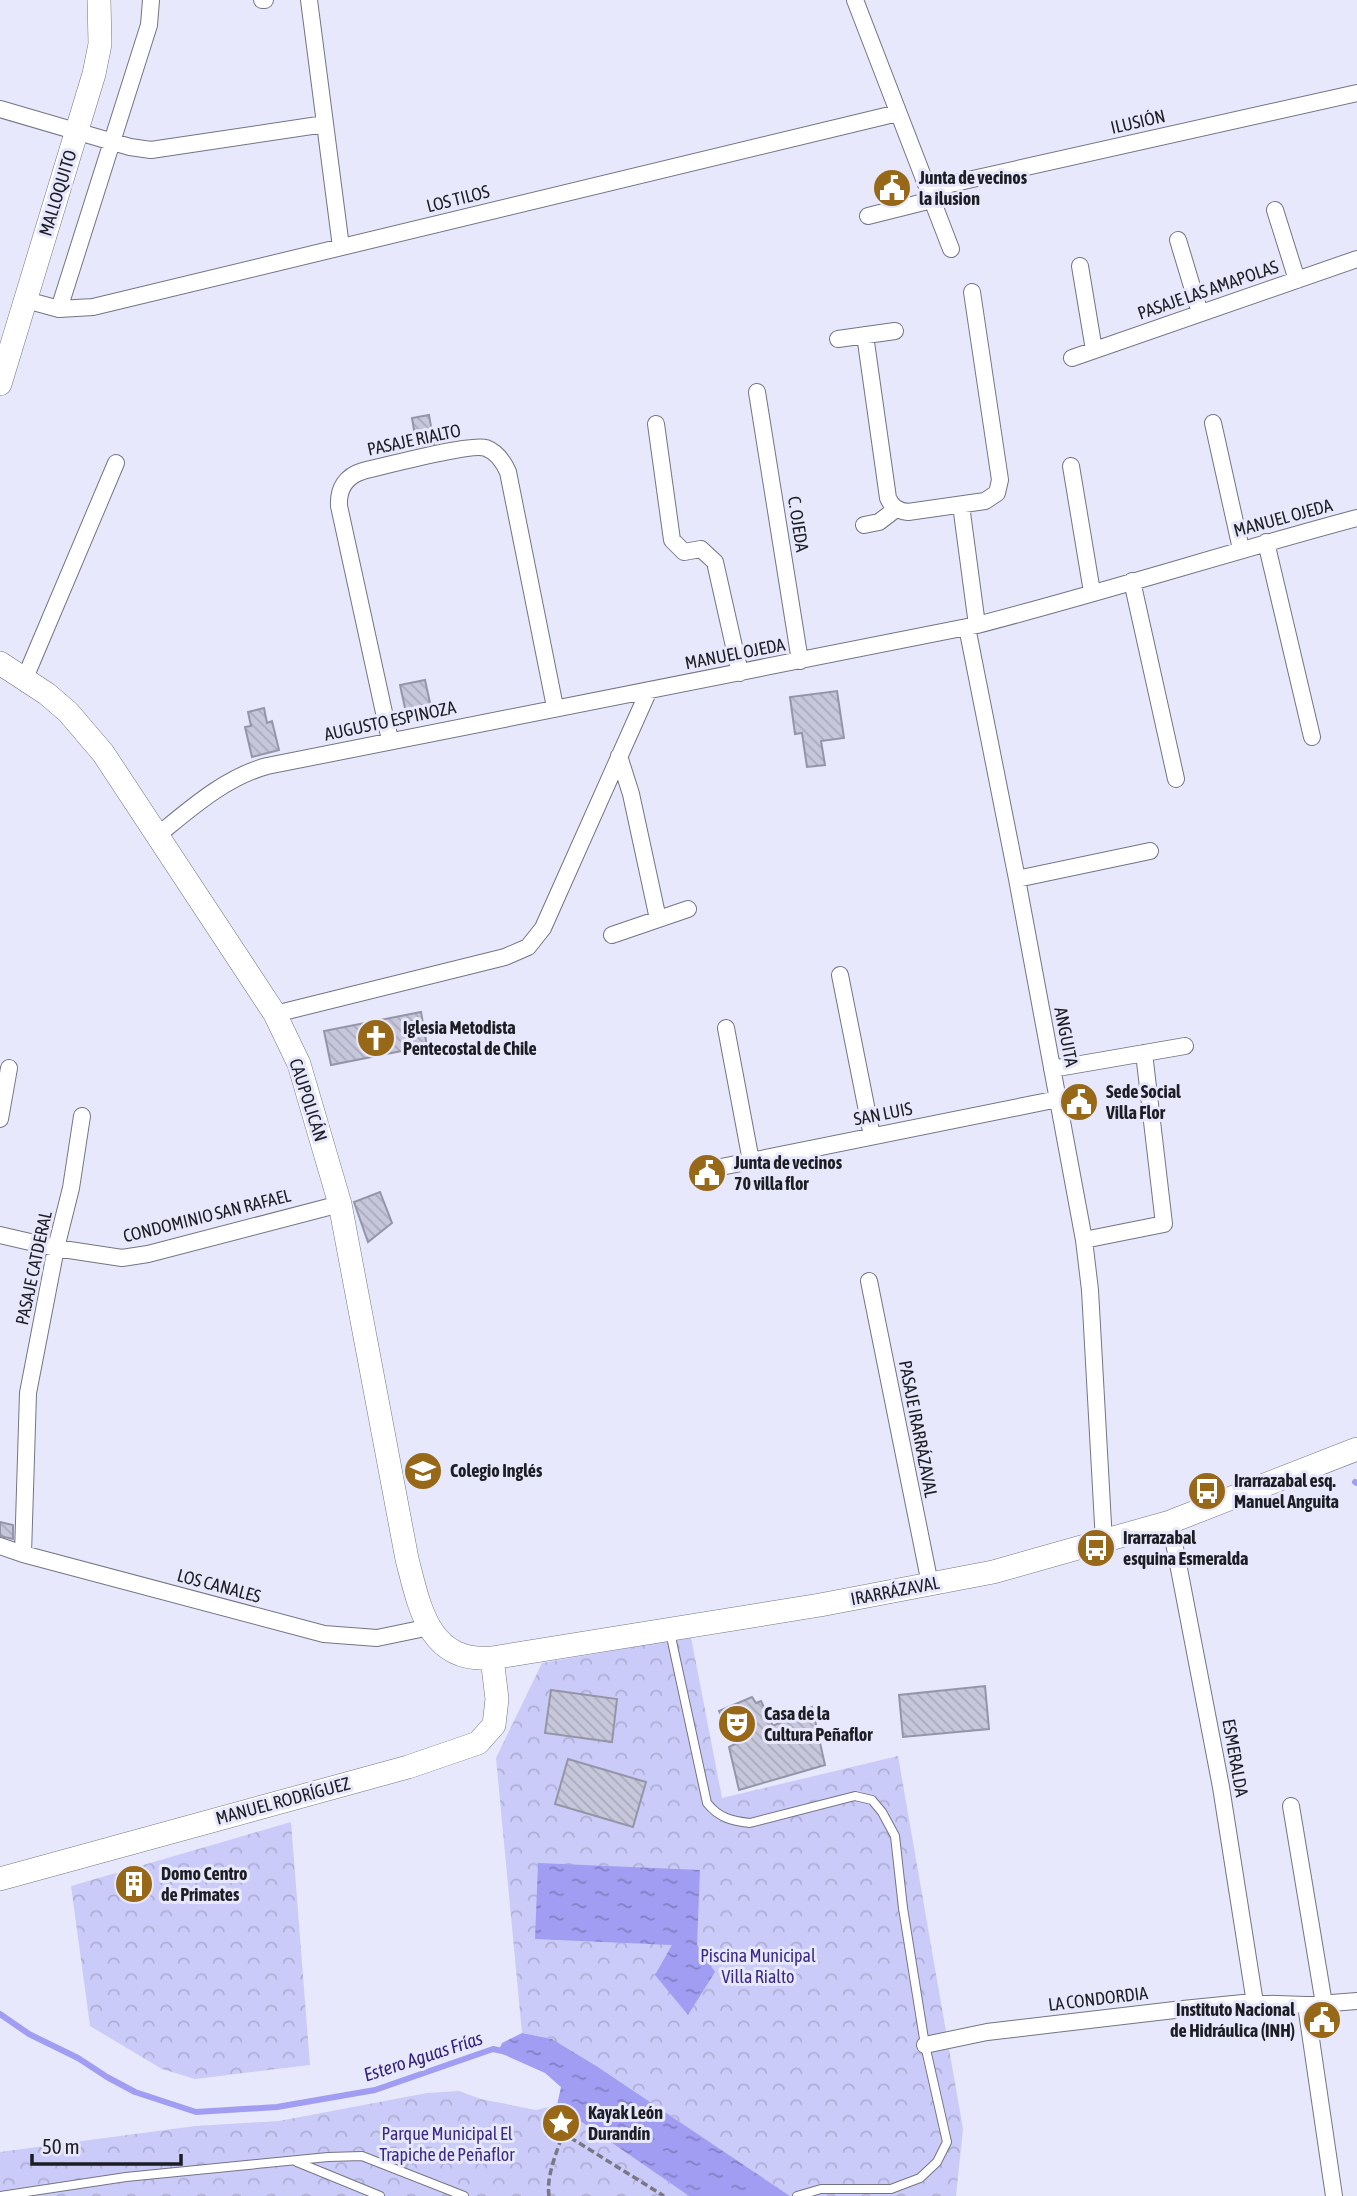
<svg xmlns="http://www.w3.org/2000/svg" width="1357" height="2196" font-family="'Asap Condensed',sans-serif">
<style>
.park{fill:url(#park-crowns)}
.water{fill:url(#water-ripples)}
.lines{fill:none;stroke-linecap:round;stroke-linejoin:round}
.stream{stroke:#a19df2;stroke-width:6}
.building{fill:url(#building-back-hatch);stroke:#9595a8;stroke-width:2}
.lane-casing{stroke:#747486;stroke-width:10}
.street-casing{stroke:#747486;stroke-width:18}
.secondary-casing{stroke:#747486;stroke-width:24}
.path{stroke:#797986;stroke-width:3.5;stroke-dasharray:7 3.5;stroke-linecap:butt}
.lane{stroke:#fff;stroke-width:8}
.street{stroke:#fff;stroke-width:16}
.secondary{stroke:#fff;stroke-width:23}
.labels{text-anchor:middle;stroke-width:6;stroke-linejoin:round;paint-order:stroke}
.street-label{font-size:18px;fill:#1d1d24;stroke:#e7e8fc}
.poi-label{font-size:18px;font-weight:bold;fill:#1d1d24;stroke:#e7e8fc;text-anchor:start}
.park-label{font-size:18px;fill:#3b2989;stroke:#e7e8fc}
.water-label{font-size:19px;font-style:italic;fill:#331e7e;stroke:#e7e8fc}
</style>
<defs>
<pattern id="park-crowns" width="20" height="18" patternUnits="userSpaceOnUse" patternTransform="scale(1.75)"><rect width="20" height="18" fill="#cbcbf9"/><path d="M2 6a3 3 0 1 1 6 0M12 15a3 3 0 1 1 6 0" fill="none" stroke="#aeaed5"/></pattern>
<pattern id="water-ripples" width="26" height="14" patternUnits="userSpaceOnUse" patternTransform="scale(1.75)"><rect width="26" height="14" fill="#a19df2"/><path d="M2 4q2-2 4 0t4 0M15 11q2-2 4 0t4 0" fill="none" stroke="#837fc4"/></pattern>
<pattern id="building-back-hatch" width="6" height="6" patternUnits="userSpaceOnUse" patternTransform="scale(1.75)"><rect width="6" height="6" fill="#c7c7db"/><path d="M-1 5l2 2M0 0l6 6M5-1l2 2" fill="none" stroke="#aaaabc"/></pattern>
</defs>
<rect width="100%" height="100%" fill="#e7e8fc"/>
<path class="park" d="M691,1637L722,1798L898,1756L963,2129L956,2196H790L598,2067L552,2039L522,2033L496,1758L542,1663Z
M291,1822L310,2065L195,2079L162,2069L90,2026L71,1886Z
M459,2091L481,2099L536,2110L557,2105L689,2196H0V2152L195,2126L279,2121L427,2093Z"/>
<path class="water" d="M538,1863L700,1870L697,1945L715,1972L688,2015L655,1975L672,1945L535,1939Z
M522,2033L552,2039L598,2067L790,2196H689L557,2105L561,2087L545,2073L498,2052L502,2043Z"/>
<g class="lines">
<path class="stream" d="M1355,1482L1357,1483
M0,2014L29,2034L78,2058L107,2077L135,2092L196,2112L277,2107L375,2090L493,2049L507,2052"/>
</g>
<path class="building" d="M429,415L434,444L417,447L412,418Z
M425,680L432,712L407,717L400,685Z
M837,691L844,738L821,741L825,765L807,767L802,733L795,734L790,697Z
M264,708L267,723L272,721L279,750L252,757L245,727L251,726L248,712Z
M421,1012L427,1046L331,1065L324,1031Z
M380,1192L392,1223L368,1242L354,1202Z
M0,1522L13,1525V1539L0,1536Z
M985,1686L989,1729L903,1737L899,1695Z
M551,1690L617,1699L612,1742L545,1733Z
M752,1697L756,1703L761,1701L773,1726L812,1707L825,1765L739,1790L729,1747L735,1744L719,1711Z
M568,1759L646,1782L633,1827L555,1804Z
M120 1882a14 14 0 1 1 28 0a14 14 0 1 1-28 0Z"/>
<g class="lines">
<defs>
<path id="lane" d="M670,1632L707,1803C719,1818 732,1821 750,1823L855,1796L872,1800L882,1812L895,1836L903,1908L925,2045L947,2142L937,2162L920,2178L891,2189H821L797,2196
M297,2162L380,2196
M0,2196L126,2177L328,2157L362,2156L464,2196"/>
<path id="street" d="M262,0H265
M309,0L341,247
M855,0L951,249
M0,109L130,147L151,150L325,124
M928,189L1357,93
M1275,210L1297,280
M868,216L932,200
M1178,240L1200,313
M1080,266L1094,350
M26,300L59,309L93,307L898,113
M59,309L149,25L151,0
M865,335L888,498C892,507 898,511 908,512L985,501L997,493L1000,480L972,292
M838,339L895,331
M1072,358L1357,259
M757,392L800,661
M1213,423L1241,549
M656,424L672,540L684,552L701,549L715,562L740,673
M1071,466L1092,592
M961,505L977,625
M864,525L879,522L896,509
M1266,542L1312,737
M1132,581L1176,779
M967,627L1017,879L1084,1240L1090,1290L1104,1542
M25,678L116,463
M390,740L339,506C338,488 346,476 363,471C384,466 471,443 486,448C497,452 504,463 508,472L555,707
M619,756L631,794L658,919
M158,835C191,808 226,777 267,766L977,625C1104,592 1230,552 1357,518
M1017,879L1150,851
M612,935L688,909
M840,975L872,1136
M275,1014L505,957L528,947L543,928L649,690
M726,1028L751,1161
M1052,1069L1185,1046
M0,1119L9,1068
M716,1168L1058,1099
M0,1235L56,1248L122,1258L148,1254L340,1204
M1084,1240L1164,1224L1144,1053
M869,1281L930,1584
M1170,1522L1221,1787L1255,2003
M0,1546L23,1554L324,1634L377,1638L430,1627
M23,1554L28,1393L56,1248L71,1188L82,1116
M1291,1806L1324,2004
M1306,2005L1334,2196
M925,2045L987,2032L1183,2009L1243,2003L1306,2005L1357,2001"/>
<path id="secondary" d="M0,384L94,74L100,44L99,0
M0,663L47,694L68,712L103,753L275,1014L299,1064L340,1204L407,1559C420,1609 429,1663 492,1658L820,1605L993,1572L1170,1522L1357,1449
M0,1879L408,1767L478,1743L494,1725L497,1699L492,1658"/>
</defs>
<use href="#lane" class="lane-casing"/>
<use href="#street" class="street-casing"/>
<use href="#secondary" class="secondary-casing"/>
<path class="path" d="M549,2196C546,2176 557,2152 563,2133L664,2196"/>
<use href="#lane" class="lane"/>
<use href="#street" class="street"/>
<use href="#secondary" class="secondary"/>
</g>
<defs>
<symbol id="civic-disc" viewBox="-11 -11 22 22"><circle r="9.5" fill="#976818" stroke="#e7e8fc"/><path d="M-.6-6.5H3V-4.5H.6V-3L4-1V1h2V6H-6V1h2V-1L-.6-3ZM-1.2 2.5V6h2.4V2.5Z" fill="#fff"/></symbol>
<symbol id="church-disc" viewBox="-11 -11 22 22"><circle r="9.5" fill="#976818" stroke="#e7e8fc"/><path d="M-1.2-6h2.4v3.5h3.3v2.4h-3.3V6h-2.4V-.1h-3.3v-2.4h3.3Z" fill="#fff"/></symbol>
<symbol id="school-disc" viewBox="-11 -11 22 22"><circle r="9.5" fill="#976818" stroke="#e7e8fc"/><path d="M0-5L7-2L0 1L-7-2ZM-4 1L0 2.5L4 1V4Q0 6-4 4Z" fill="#fff"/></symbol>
<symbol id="bus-disc" viewBox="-11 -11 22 22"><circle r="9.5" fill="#976818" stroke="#e7e8fc"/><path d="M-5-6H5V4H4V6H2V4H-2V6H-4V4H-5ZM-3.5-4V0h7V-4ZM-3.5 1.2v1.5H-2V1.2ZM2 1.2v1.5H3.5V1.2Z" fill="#fff"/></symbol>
<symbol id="theatre-disc" viewBox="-11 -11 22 22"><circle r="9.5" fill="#976818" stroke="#e7e8fc"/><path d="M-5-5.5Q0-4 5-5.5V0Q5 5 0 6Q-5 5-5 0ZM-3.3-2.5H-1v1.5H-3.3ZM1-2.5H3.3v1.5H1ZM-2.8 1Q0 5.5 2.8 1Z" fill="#fff"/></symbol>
<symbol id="building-disc" viewBox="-11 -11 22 22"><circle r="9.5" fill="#976818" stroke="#e7e8fc"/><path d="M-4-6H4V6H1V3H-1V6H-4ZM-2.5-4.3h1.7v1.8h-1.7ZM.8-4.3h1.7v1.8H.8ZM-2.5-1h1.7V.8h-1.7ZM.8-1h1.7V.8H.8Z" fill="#fff"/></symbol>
<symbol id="sight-disc" viewBox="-11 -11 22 22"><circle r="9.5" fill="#976818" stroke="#e7e8fc"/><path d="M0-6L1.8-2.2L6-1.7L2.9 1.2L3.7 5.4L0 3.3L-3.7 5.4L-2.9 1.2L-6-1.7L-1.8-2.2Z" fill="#fff"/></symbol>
</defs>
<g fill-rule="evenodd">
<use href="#civic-disc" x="870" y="166" width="44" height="44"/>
<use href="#church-disc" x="354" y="1016" width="44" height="44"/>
<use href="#civic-disc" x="1057" y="1080" width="44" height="44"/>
<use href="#civic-disc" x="685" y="1151" width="44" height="44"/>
<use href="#school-disc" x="401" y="1449" width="44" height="44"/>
<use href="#bus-disc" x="1185" y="1469" width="44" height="44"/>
<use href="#bus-disc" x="1074" y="1526" width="44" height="44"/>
<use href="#theatre-disc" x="715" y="1702" width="44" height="44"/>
<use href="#building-disc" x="112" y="1862" width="44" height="44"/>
<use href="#civic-disc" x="1300" y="1998" width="44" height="44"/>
<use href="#sight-disc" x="539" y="2101" width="44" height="44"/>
</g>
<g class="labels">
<g class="street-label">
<text transform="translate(1138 122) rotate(-13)" y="6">ILUSIÓN</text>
<text transform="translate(58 193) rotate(-73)" y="6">MALLOQUITO</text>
<text transform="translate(458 199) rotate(-14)" y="6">LOS TILOS</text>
<text transform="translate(1208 290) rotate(-19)" y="6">PASAJE LAS AMAPOLAS</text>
<text transform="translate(414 440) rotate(-12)" y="6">PASAJE RIALTO</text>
<text transform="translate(1283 518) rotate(-15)" y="6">MANUEL OJEDA</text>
<text transform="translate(798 524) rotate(81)" y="6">C. OJEDA</text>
<text transform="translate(735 654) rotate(-11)" y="6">MANUEL OJEDA</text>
<text transform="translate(390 721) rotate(-12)" y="6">AUGUSTO ESPINOZA</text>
<text transform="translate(1066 1037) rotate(79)" y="6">ANGUITA</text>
<text transform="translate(308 1100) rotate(72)" y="6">CAUPOLICÁN</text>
<text transform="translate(883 1114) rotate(-11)" y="6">SAN LUIS</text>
<text transform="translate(207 1216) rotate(-14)" y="6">CONDOMINIO SAN RAFAEL</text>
<text transform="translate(34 1268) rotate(-78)" y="6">PASAJE CATDERAL</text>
<text transform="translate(918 1429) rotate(79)" y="6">PASAJE IRARRÁZAVAL</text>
<text transform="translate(219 1586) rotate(15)" y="6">LOS CANALES</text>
<text transform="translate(895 1591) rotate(-11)" y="6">IRARRÁZAVAL</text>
<text transform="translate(1235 1758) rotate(80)" y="6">ESMERALDA</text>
<text transform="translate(283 1801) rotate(-15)" y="6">MANUEL RODRÍGUEZ</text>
<text transform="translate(1098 1999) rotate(-7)" y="6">LA CONDORDIA</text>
</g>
<g class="poi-label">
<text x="919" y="184">Junta de vecinos<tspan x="919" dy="21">la ilusion</tspan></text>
<text x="403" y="1034">Iglesia Metodista<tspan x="403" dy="21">Pentecostal de Chile</tspan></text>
<text x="1106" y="1098">Sede Social<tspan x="1106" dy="21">Villa Flor</tspan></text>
<text x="734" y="1169">Junta de vecinos<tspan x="734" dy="21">70 villa flor</tspan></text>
<text x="450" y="1477">Colegio Inglés</text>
<text x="1234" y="1487">Irarrazabal esq.<tspan x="1234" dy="21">Manuel Anguita</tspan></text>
<text x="1123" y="1544">Irarrazabal<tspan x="1123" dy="21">esquina Esmeralda</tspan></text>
<text x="764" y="1720">Casa de la<tspan x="764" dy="21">Cultura Peñaflor</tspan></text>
<text x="161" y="1880">Domo Centro<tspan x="161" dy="21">de Primates</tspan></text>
<text x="1295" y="2016" text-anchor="end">Instituto Nacional<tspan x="1295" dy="21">de Hidráulica (INH)</tspan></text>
<text x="588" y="2119">Kayak León<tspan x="588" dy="21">Durandín</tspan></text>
</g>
<g class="park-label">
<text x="758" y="1962">Piscina Municipal<tspan x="758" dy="21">Villa Rialto</tspan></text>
<text x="447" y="2140">Parque Municipal El<tspan x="447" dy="21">Trapiche de Peñaflor</tspan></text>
</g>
<g class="water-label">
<text transform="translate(423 2056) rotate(-18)" y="7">Estero Aguas Frías</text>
</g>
</g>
<path d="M32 2154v10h149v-10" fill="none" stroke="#1d1d24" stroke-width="3.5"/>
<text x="42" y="2154" font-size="21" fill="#1d1d24" stroke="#e7e8fc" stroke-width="5" paint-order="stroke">50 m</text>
</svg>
